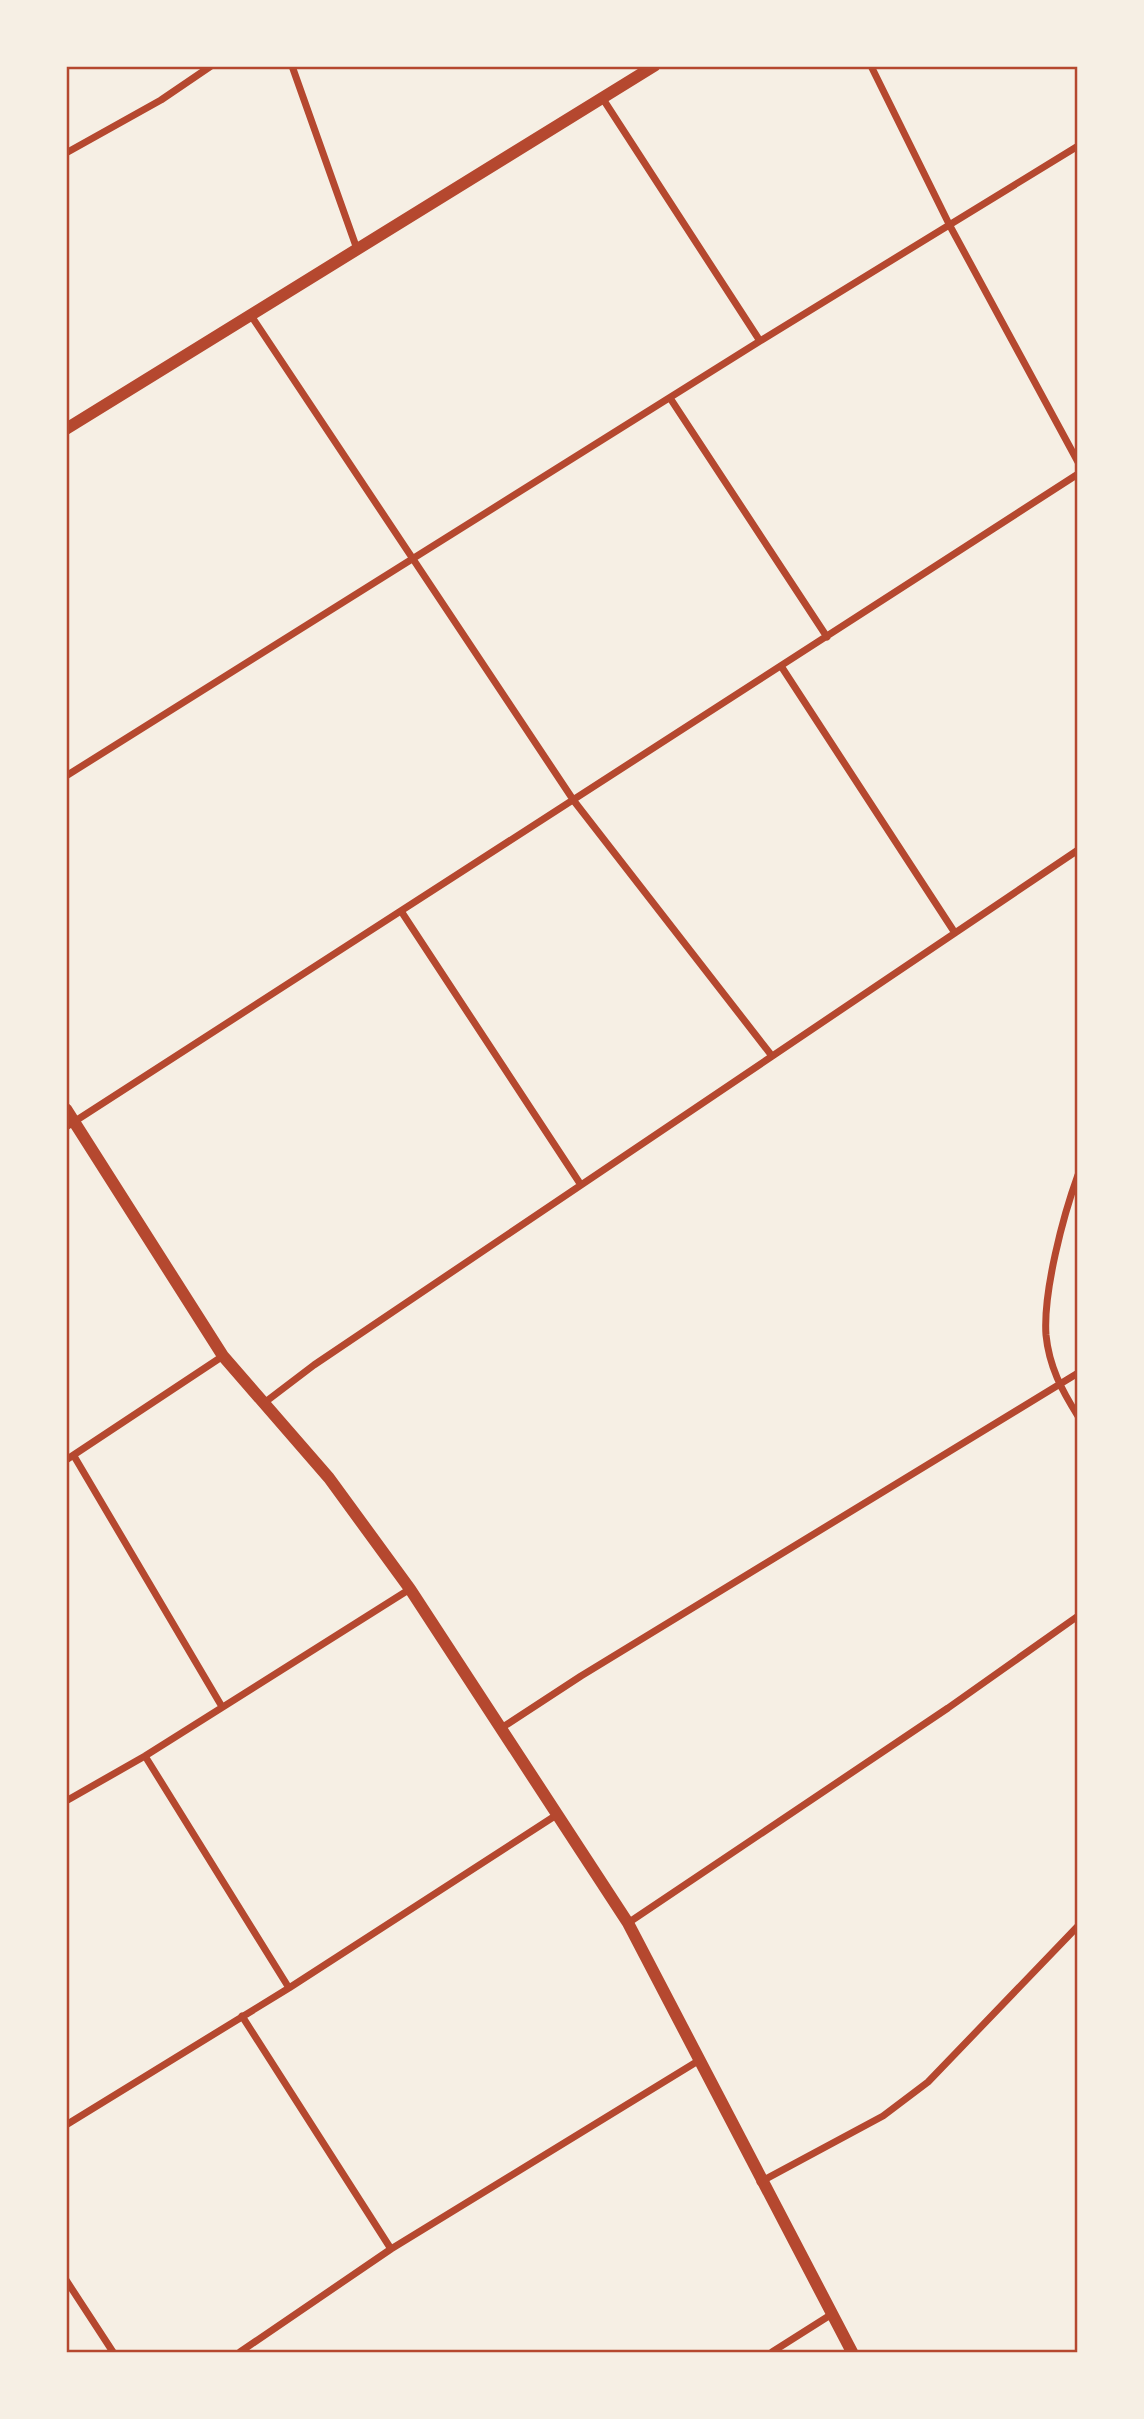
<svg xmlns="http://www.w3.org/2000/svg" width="1144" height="2419" font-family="Lora,serif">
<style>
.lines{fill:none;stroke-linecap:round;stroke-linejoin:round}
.minor{stroke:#b5482f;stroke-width:7}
.tertiary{stroke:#b5482f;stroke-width:12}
.neatline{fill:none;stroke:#b5482f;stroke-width:2.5}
</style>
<rect width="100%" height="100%" fill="#f6efe4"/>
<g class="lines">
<path class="minor" d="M292,66L357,249
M871,66L950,226L1078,462
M603,99L760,341
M66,153L161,100L211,66
M250,314L574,801L772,1056
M670,398L827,637
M781,666L955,933
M66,776L760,341L1078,146
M401,911L581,1185
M66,1127L1078,474
M1078,1175C1063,1216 1043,1292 1046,1335C1049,1366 1062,1391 1078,1416
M264,1403L314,1365L1078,850
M74,1456L221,1705
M66,1460L223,1356
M503,1727L581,1676L1078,1373
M145,1756L289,1988
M66,1801L145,1756L410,1589
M628,1923L948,1708L1078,1616
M242,2016L391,2249
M66,2125L289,1988L558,1814
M760,2182L883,2116L928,2082L1078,1926
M66,2280L113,2352
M240,2352L391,2249L698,2061
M772,2352L832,2314"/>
<path class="tertiary" d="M66,429L654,66
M66,1109L223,1356L329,1478L410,1589L628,1923L852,2352"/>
</g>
<rect width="1144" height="2419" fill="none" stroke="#f6efe4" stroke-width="136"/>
<rect x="68" y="68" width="1008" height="2283" class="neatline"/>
</svg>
